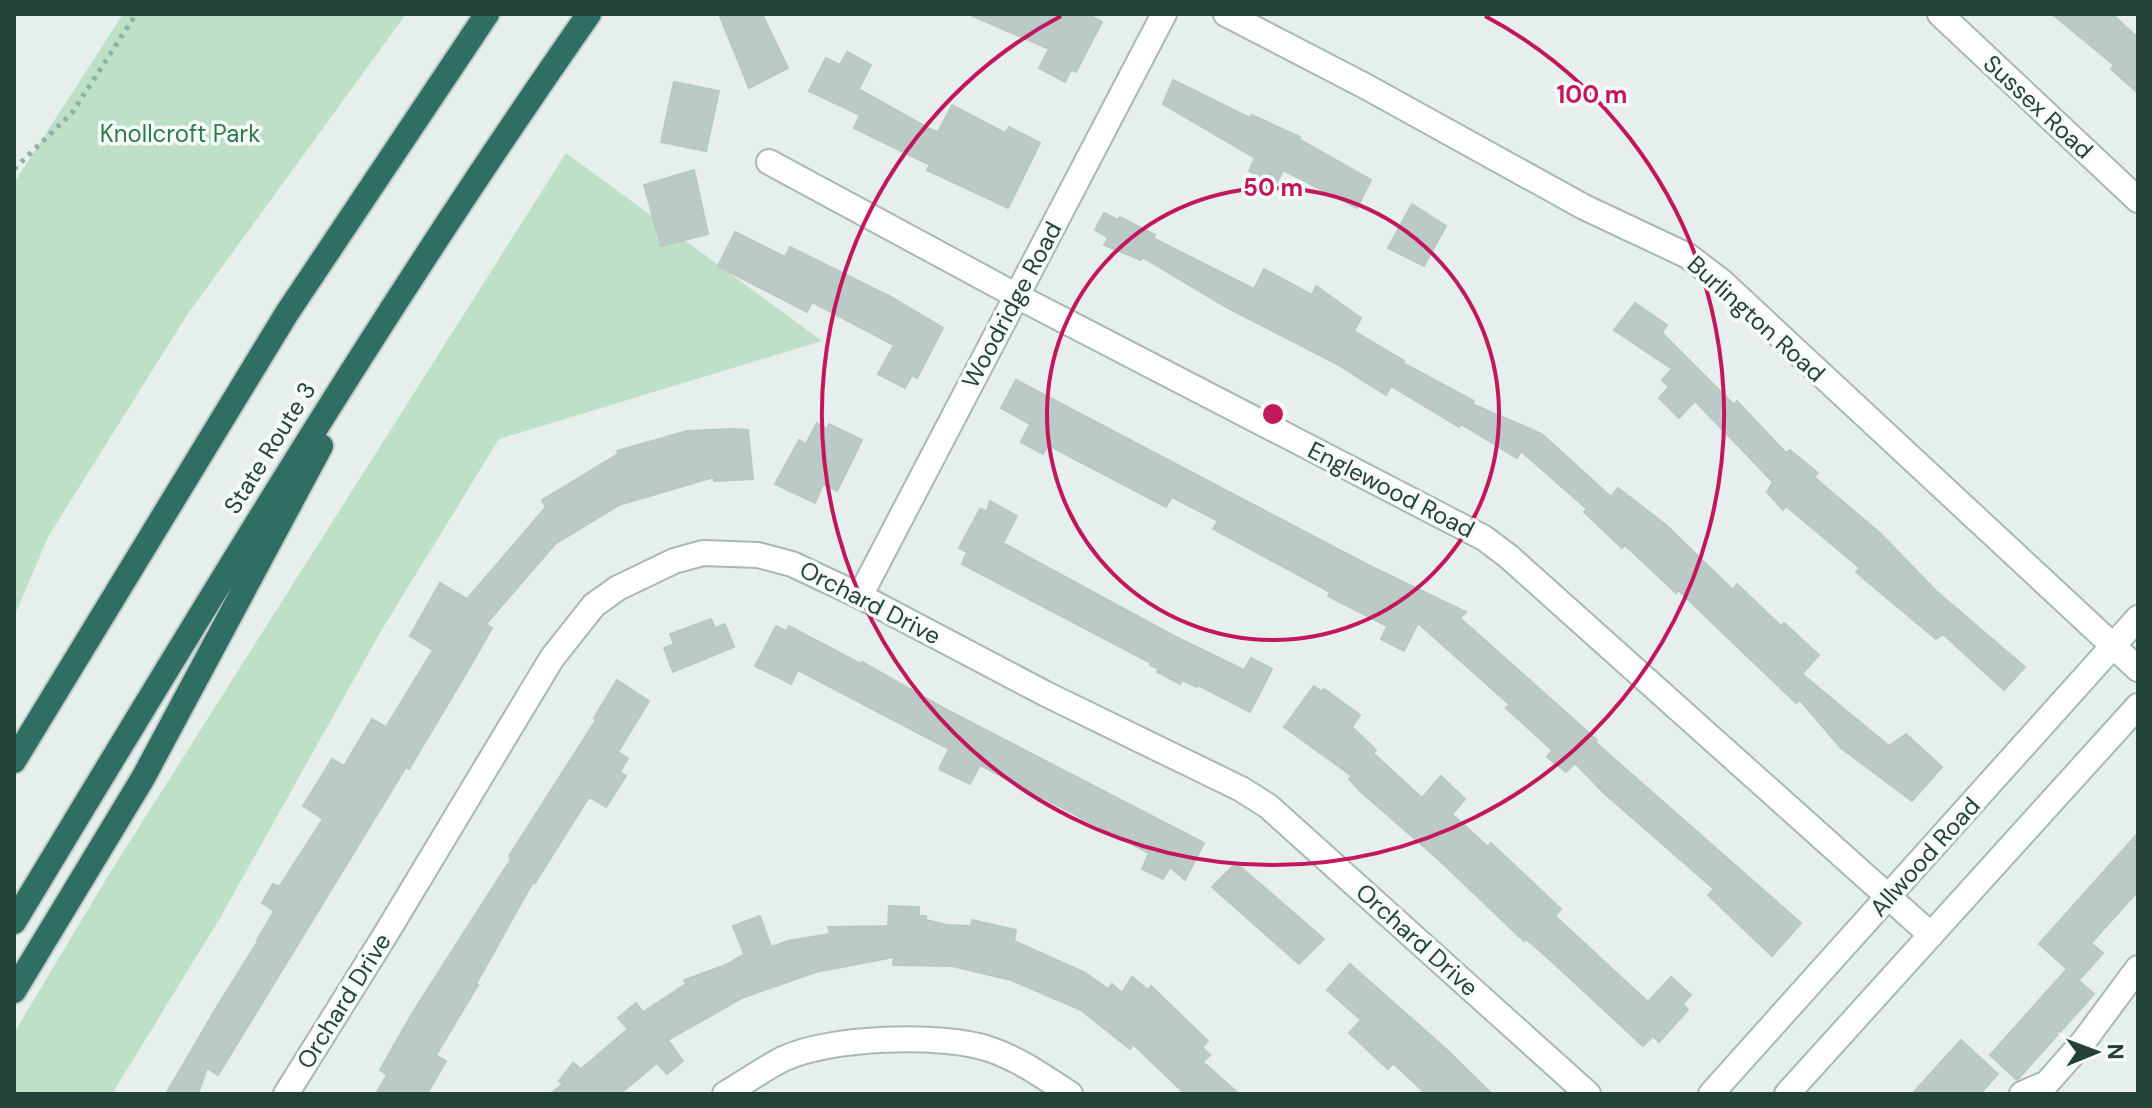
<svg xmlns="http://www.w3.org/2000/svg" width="2152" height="1108" font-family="'DM Sans',sans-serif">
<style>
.green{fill:#bfe0c8}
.building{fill:#bbcac4;stroke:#b8c9c2;stroke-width:2}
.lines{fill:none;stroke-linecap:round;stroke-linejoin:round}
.street-casing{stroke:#a8b8b2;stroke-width:28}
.secondary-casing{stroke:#a4bbb3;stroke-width:28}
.highway-casing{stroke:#c2cac8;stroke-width:28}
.path{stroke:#86b3a5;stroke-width:5;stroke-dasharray:4 6;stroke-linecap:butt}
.street{stroke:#fff;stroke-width:24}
.secondary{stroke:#fff;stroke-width:24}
.highway{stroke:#2f6f62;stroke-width:24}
.ring{fill:none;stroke:#c2185b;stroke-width:4}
.labels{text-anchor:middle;stroke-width:7;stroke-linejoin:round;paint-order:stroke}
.street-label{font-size:24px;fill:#24423a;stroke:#f7fbf9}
.park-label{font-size:24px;fill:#2d7a4b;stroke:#f7fbf9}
.centre{fill:#c2185b;stroke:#f7fbf9;stroke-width:4}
.ring-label{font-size:24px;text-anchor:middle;font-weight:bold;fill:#c2185b;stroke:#f7fbf9;stroke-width:7;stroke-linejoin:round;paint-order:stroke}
</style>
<rect width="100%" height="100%" fill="#e6efeb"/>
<path class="green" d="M123,14H406L187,315L48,537L14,617V183Z
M566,153L822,341L499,439L381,631L220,918L112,1094H14V1033L108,876Z"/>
<path class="building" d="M719,14H762L788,68L749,88Z
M968,14H1087L1102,22L1076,72L1071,70L1065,82L1039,68L1049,49Z
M2052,14H2112L2138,38V93L2111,69L2114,65Z
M847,52L871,65L859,89L930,129L938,132L952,105L1005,133L1009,127L1040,143L1008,208L927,170L930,165L854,128L860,115L809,91L826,58L840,65Z
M1173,80L1250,118L1252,115L1300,137L1299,139L1371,180L1357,208L1283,170L1276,185L1249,171L1255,158L1163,104Z
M674,82L719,91L706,151L661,142Z
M694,170L708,234L661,246L644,185Z
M1412,204L1446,226L1424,266L1388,248Z
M1104,213L1118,220L1120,217L1155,235L1153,238L1254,289L1264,269L1312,295L1316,286L1361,318L1354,331L1404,361L1403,363L1474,401L1472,404L1542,434L1611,497L1618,488L1666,525L1733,590L1737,584L1781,626L1784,623L1819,655L1802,674L1889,746L1906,734L1942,767L1912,801L1841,748L1800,700L1796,703L1678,590L1676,593L1625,545L1622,548L1584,512L1587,509L1521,451L1517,458L1461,424L1459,427L1391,386L1386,395L1337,364L1228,308L1142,257L1141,260L1104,245L1108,238L1095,230Z
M735,232L785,257L790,247L891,297L943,328L917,378L912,375L905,388L878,374L894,345L812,302L807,312L718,266Z
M1635,303L1667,325L1662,333L1734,405L1737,401L1786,453L1790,450L1818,473L1814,477L1881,534L1936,591L2025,667L2004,690L1943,634L1936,639L1888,599L1856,572L1860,568L1786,506L1783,510L1767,492L1773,482L1695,401L1679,418L1659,398L1669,387L1662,380L1672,369L1614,330Z
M1016,380L1370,566L1466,612L1460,618L1597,740L1595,742L1801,923L1772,956L1708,895L1714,889L1605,794L1575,763L1566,772L1547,757L1552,750L1506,708L1510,705L1418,623L1404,651L1381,639L1387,626L1328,596L1330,592L1213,529L1218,521L1172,497L1166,507L1048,445L1043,454L1021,442L1030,424L1001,408Z
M817,423L827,429L829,424L862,440L837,491L823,484L815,503L775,484L799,440L806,444Z
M731,429L748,430L753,479L714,481V477L619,505L555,544L486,624L492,628L468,670L409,769L406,767L218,1075L207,1068L198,1094H166L215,1010L258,941L257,940L274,911L262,903L273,884L279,887L323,819L303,806L332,759L344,766L372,719L386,727L433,650L410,636L440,583L467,599L546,507L542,500L618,454L617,451L687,431Z
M990,501L1017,516L1003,543L1174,636L1244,670L1251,658L1272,669L1250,712L1198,685L1197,687L1182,680L1180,684L1157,672L1159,669L1150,665L1151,663L962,564L967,552L959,548L980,509L987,511Z
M711,619L715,628L725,624L734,647L673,672L664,648L674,644L670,634Z
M776,626L786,631L789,626L861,664L862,662L949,711L1204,843L1185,880L1170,867L1163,879L1142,869L1149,853L980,765L970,784L939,769L949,749L798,670L791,684L755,666Z
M617,680L649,701L618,752L628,758L620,772L626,776L606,807L589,797L535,883L533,882L476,984L478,985L436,1055L446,1061L427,1094H376L387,1075L380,1070L413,1012L511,859L509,856L596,720L594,718Z
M1314,686L1322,692L1324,689L1360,715L1352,727L1376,750L1373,753L1422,798L1441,776L1465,799L1452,814L1488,847L1491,843L1561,909L1555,916L1648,1002L1671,977L1691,995L1683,1004L1688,1010L1659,1042L1653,1036L1643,1046L1548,958L1526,939L1524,941L1438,859L1360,791L1349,779L1352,776L1284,727Z
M2138,833V891L2091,943L2103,953L2079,980L2067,970L2094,994L2017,1080L1990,1055L2067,969L2039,944Z
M1236,863L1324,939L1299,964L1212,887Z
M889,906L919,907V916H926V920L947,925L971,926L972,920L1016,930L1014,941L1084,972L1108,989L1112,984L1122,993L1132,977L1148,990L1151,986L1208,1041L1202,1047L1210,1055L1203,1062L1239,1094H1185L1133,1044L1130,1049L1081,1010L1011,980L952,966L893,965L894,957L816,972L742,998L668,1040L683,1061L667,1074L657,1063L620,1094H550L563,1084L559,1081L573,1063L581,1069L628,1029L618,1018L636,1003L643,1012L686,984L684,980L726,965L744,954L733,926L760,916L771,947L788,941L830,934L828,927L888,926Z
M1350,964L1446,1049L1492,1094H1426L1393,1063L1388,1069L1349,1033L1361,1020L1327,990Z
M1961,1040L1998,1074L1980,1094H1912Z"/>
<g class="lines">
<defs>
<path id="street" d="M1226,14L1365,86L1584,207L1688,256L1721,281L2138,669
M1940,14L2138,200
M769,162L1017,296L1484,538L1508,556L1931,935
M860,596L1164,14
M286,1094L384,937L552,658L594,605L618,588L674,561L703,553L758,555L792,564L860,596L1046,694L1241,789L1268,806L1588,1094
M725,1094C744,1083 763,1069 783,1059C828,1037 942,1033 989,1049C1019,1059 1044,1077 1070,1094
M2022,1094L2047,1083L2084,1041L2138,968"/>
<path id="secondary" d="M1711,1094L2138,618
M1787,1094L2138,706"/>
<path id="highway" d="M14,761L287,313L487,14
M14,922C200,615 383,308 589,14
M14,991L143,778L321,446"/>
</defs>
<use href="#street" class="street-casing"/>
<use href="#secondary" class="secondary-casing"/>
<use href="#highway" class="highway-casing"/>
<path class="path" d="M14,169L72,113L136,14"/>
<use href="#street" class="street"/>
<use href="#secondary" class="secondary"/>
<use href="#highway" class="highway"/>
</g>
<g class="ring">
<circle cx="1273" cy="414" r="226"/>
<path d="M1485 16A451 451 0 1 1 1061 16"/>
</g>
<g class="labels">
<g class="street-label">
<text transform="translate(2038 107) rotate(43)" y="8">Sussex Road</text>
<text transform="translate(1012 305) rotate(-62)" y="8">Woodridge Road</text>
<text transform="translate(1756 319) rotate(42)" y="8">Burlington Road</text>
<text transform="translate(270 448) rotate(-58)" y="8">State Route 3</text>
<text transform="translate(1391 490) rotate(27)" y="8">Englewood Road</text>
<text transform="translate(870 603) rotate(27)" y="8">Orchard Drive</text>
<text transform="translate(1925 857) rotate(-48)" y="8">Allwood Road</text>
<text transform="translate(1417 940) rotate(42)" y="8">Orchard Drive</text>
<text transform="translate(344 1001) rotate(-58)" y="8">Orchard Drive</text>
</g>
<g class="park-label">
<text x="180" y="142">Knollcroft Park</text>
</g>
</g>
<circle cx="1273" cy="414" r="12" class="centre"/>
<g class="ring-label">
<text x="1592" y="103">100 m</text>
<text x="1273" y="196">50 m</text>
</g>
<rect width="2152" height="1108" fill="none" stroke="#24423a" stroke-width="32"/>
<g transform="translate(2096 1052) rotate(89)" stroke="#f7fbf9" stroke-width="6" paint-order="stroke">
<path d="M0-6L14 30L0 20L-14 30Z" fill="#24423a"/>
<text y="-12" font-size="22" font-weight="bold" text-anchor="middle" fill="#24423a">N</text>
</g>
</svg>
